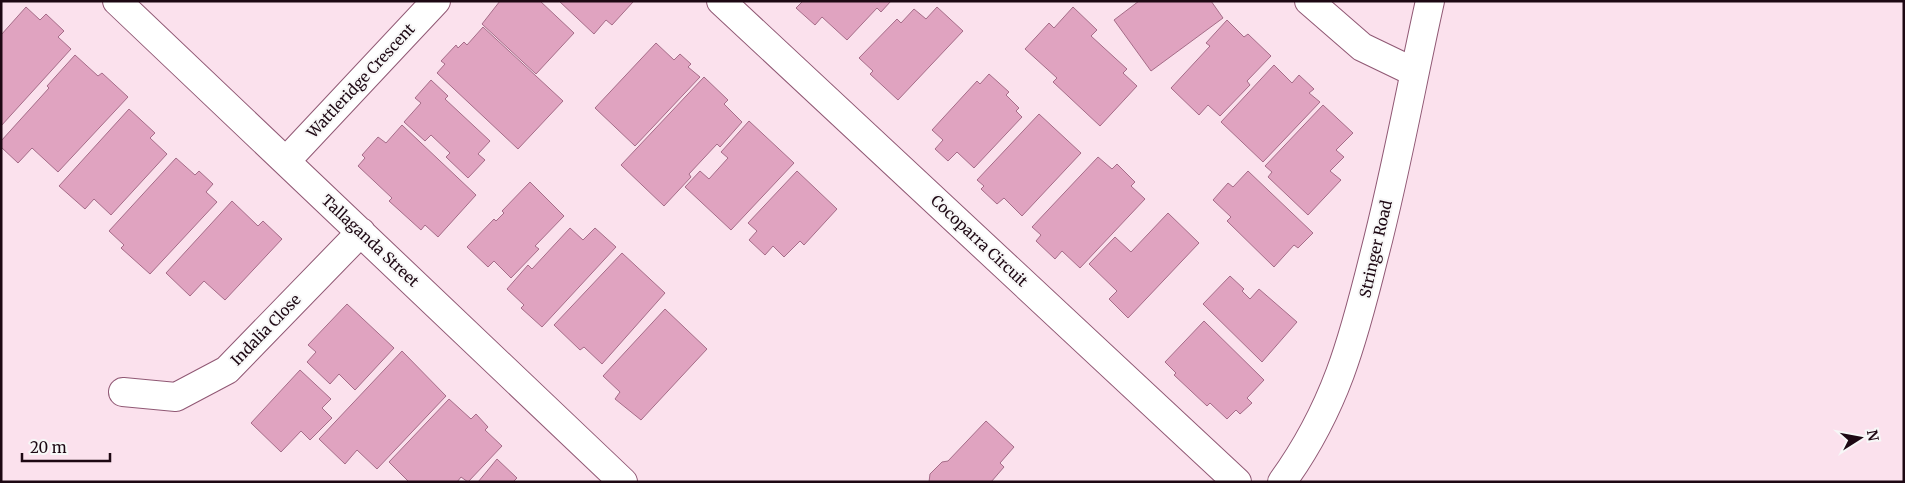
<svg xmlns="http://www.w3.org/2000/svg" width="1905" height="483" font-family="Merriweather,serif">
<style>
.building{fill:#e0a3c0;stroke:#a56c88}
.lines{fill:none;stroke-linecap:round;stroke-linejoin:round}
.street-casing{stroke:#905874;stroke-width:30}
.secondary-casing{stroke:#905874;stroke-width:30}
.street{stroke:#fff;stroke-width:28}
.secondary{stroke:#fff;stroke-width:28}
.labels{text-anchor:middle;stroke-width:4;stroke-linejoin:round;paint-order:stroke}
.street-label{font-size:15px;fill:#1d0813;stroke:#f7f7f7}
</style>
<rect width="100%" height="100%" fill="#fbe1ed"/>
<path class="building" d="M540,1L574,33L536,74L482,24L500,1Z
M559,1H633V2L612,25L606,20L594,34Z
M803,1H891L881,12L877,8L847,40L822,17L815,25L796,8Z
M1139,1H1211L1223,18L1151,71L1114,20Z
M26,7L40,20L46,14L64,31L58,37L71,49L1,126V35Z
M937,7L963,31L898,100L870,74L873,71L859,58L897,19L901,23L914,9L926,19Z
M1073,7L1097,30L1091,36L1127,69L1123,73L1137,86L1100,126L1053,82L1057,78L1025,49L1049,23L1054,28Z
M1227,20L1244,37L1248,34L1271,56L1247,81L1250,85L1220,116L1208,105L1199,115L1171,88L1210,46L1206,43Z
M483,27L563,101L518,149L437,73L445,64L441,61L456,45L458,48L464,42L467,45Z
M656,43L674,60L680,54L691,64L688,67L700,77L635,146L595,108Z
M75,55L98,76L102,73L128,97L58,172L32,148L18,163L1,147V141L49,88L47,86Z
M1274,65L1292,83L1299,75L1314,89L1309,93L1320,102L1263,162L1221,122Z
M989,74L1009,92L1006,95L1019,108L1016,111L1022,117L974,168L957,152L948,161L935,149L943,140L932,130L977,81L980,84Z
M704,77L728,100L724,104L742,122L720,147L717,144L689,174L691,177L664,206L621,165Z
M431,80L448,96L445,99L490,141L478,154L485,160L468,178L446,157L450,153L431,135L425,141L404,122L421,103L415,98Z
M1323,105L1353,133L1336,150L1344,157L1330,171L1341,180L1308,215L1268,177L1272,172L1265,166Z
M129,109L155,133L150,138L167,154L111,215L94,199L85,209L59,186Z
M1039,114L1081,153L1022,216L1004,198L997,204L981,189L984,186L977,180Z
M749,121L794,163L731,230L685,187L700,171L709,179L728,158L721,152Z
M402,125L476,195L438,237L425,225L421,230L389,201L392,198L358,166L365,158L362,155L378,137L386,143Z
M1098,157L1112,169L1117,164L1135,182L1131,186L1145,199L1080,268L1062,251L1055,259L1036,241L1041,235L1032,227Z
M176,158L195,175L199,171L213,184L206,192L217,202L150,274L121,248L124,245L109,231Z
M797,171L837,209L804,245L800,241L784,257L773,246L765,255L749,240L757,231L748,223Z
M1248,171L1313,233L1298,248L1294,245L1274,267L1227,221L1231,217L1213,200L1228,183L1233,187Z
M530,182L564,216L535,246L539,249L511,278L494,261L488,267L467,247L494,219L496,221L504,213L502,211Z
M232,201L258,226L263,221L282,239L225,300L204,281L190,296L166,273Z
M1168,213L1199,243L1128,318L1109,299L1117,291L1089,264L1115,237L1131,252Z
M570,228L583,240L595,228L616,247L542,327L521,308L524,305L507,289L528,265L532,269Z
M622,253L665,293L602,364L584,347L580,350L554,325Z
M1230,276L1244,289L1242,291L1250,299L1259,289L1297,322L1262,362L1203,304Z
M347,304L394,348L355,390L339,374L330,384L307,362L316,352L308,345Z
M665,309L707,349L641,420L615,399L620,392L603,376Z
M1204,321L1264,380L1247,398L1252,403L1240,414L1236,410L1227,419L1210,403L1207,406L1174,375L1176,373L1165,362Z
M402,351L446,396L377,469L357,450L345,464L319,439Z
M300,370L331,399L322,408L332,418L310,440L301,431L281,452L251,423Z
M449,399L471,419L476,414L488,427L485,430L502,446L468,482L461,477L457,482H409L389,462Z
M986,421L1014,447L1000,463L1004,467L991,482H929L930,474L942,462L948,461Z
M497,459L517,478L513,482H478Z"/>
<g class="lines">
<defs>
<path id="street" d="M117,1L623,482
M721,1L1237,482
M1309,1L1362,47L1414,72
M286,161L436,1
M123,392L176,397L227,370L361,232"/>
<path id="secondary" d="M1282,482C1335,409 1353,341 1374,256C1396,172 1411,86 1430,1"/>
</defs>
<use href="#street" class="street-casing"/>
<use href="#secondary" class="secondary-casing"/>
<use href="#street" class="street"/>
<use href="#secondary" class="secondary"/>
</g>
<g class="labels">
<g class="street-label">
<text transform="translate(361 81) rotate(-47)" y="5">Wattleridge Crescent</text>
<text transform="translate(370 241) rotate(43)" y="5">Tallaganda Street</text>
<text transform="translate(979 241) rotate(43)" y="5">Cocoparra Circuit</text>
<text transform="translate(1376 249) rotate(-77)" y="5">Stringer Road</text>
<text transform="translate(266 330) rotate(-46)" y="5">Indalia Close</text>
</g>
</g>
<rect width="1905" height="483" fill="none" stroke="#1d0813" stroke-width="5"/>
<g transform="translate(1860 438) rotate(79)" stroke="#f7f7f7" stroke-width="4" paint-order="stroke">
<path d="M0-4L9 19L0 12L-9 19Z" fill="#1d0813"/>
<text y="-8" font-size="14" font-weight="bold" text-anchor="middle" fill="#1d0813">N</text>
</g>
<path d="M22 453v8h88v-8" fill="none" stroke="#1d0813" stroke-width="2.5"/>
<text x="30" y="453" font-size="15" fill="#1d0813" stroke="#f7f7f7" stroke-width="4" paint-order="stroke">20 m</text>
</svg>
